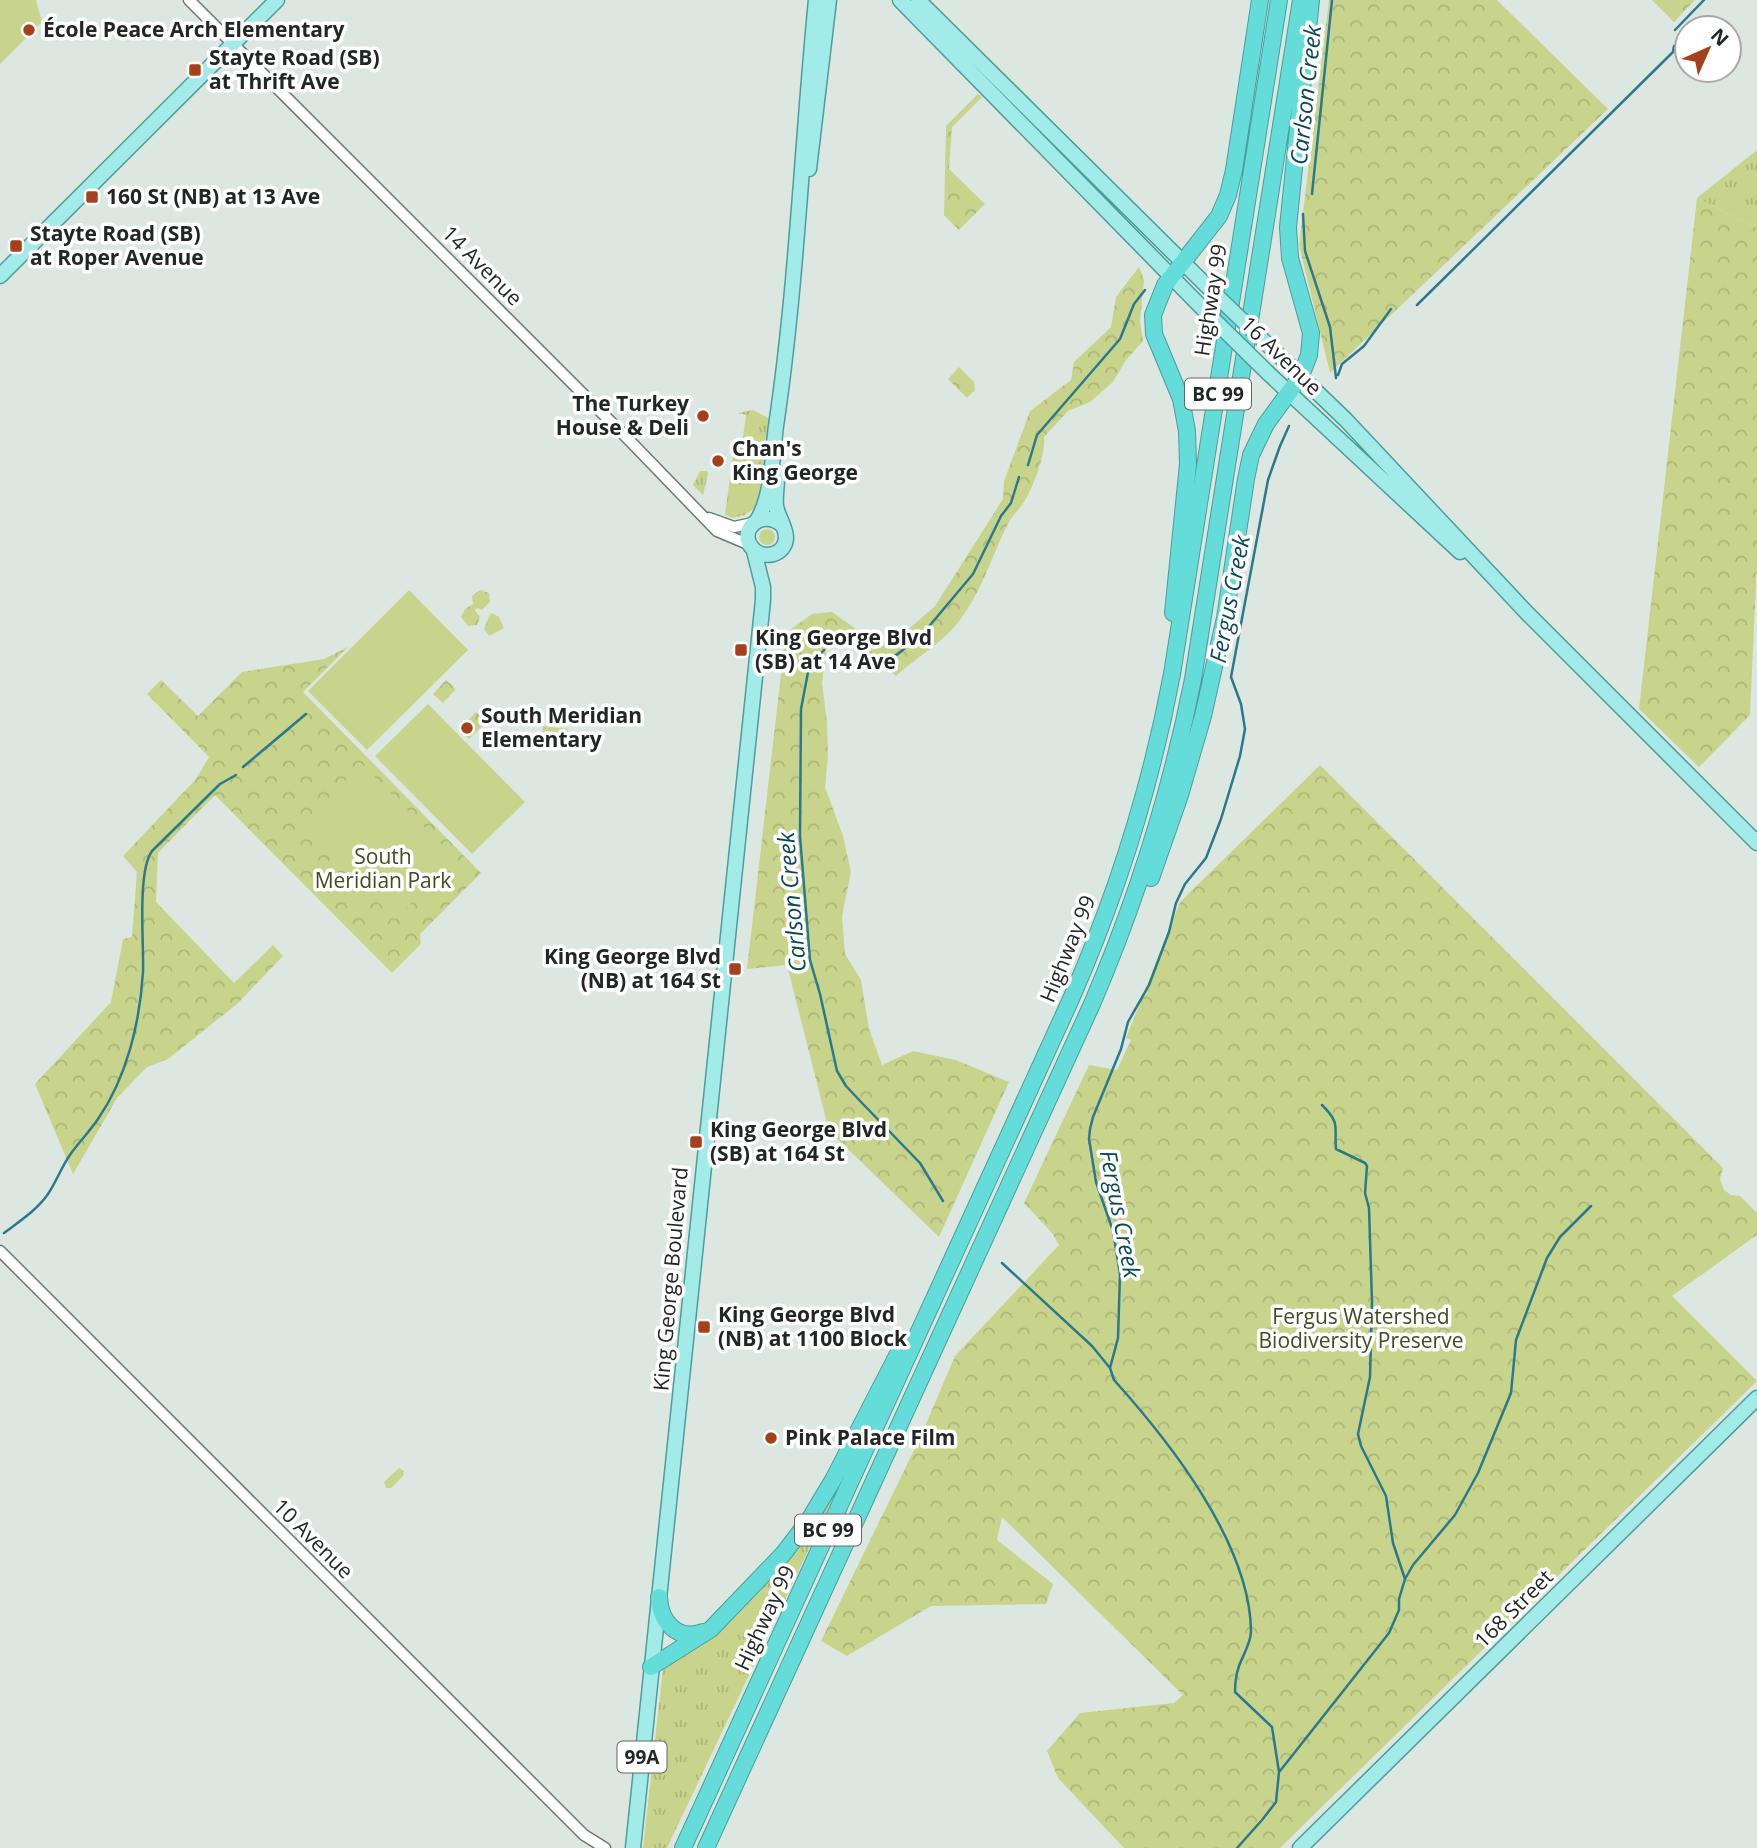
<svg xmlns="http://www.w3.org/2000/svg" width="1757" height="1848" font-family="'Open Sans',sans-serif">
<style>
.grass{fill:url(#grass-tufts)}
.forest{fill:url(#forest-crowns)}
.garden{fill:#c8d48c}
.lines{fill:none;stroke-linecap:round;stroke-linejoin:round}
.stream{stroke:#2c798c;stroke-width:2.5}
.minor-casing{stroke:#6e7874;stroke-width:13}
.major-casing{stroke:#4d9d9a;stroke-width:17}
.highway-casing{stroke:#4d9d9a;stroke-width:18}
.minor{stroke:#fff;stroke-width:10}
.major{stroke:#a2ebe9;stroke-width:14}
.highway{stroke:#64ddda;stroke-width:16}
.major-bridge-casing{stroke:#4d9d9a;stroke-width:17;stroke-linecap:butt}
.major-bridge{stroke:#a2ebe9;stroke-width:14}
.poi-dot{fill:#a7401a;stroke:#fff;stroke-width:2.5}
.labels{text-anchor:middle;stroke-width:7;stroke-linejoin:round;paint-order:stroke}
.shield{fill:#fff;stroke:#646766;stroke-width:2}
.shield-label{font-size:19px;font-weight:bold;fill:#222624}
.poi-label{font-size:21px;font-weight:bold;fill:#222624;stroke:#fff;text-anchor:start}
.street-label{font-size:21px;fill:#222624;stroke:#fff}
.park-label{font-size:21px;fill:#454b21;stroke:#fff}
.water-label{font-size:23px;font-style:italic;fill:#084857;stroke:#fff}
</style>
<defs>
<pattern id="grass-tufts" width="24" height="20" patternUnits="userSpaceOnUse" patternTransform="scale(1.75)"><rect width="24" height="20" fill="#c8d48c"/><path d="M3 7l-1-3M5 7V3M7 7l1-3M15 17l-1-3M17 17v-4M19 17l1-3" fill="none" stroke="#acb679"/></pattern>
<pattern id="forest-crowns" width="20" height="18" patternUnits="userSpaceOnUse" patternTransform="scale(1.75)"><rect width="20" height="18" fill="#c8d48c"/><path d="M2 6a3 3 0 1 1 6 0M12 15a3 3 0 1 1 6 0" fill="none" stroke="#acb679"/></pattern>
</defs>
<rect width="100%" height="100%" fill="#dce7e2"/>
<path class="grass" d="M1757,150V228L1697,198Z
M753,410L770,419L764,477L756,507L745,515L733,518L725,515L734,447L735,443H742L746,415L738,413Z
M700,471H707L708,474L703,495L693,485Z
M855,1452L667,1848H643L663,1668L709,1640L733,1619L768,1582L813,1527Z"/>
<path class="forest" d="M1329,0H1497L1608,109L1330,373L1299,245Z
M1652,0H1695L1674,22Z
M978,94L982,97L952,127L949,169L985,204L959,230L944,215L946,126Z
M1697,198L1757,228V561L1750,715L1699,767L1639,709Z
M1139,267L1144,280L1140,321L1143,341L1126,360L1113,382L1090,402L1068,411L1044,437C1046,454 1033,488 1024,502C1019,510 1012,516 1008,524C991,557 983,589 960,620C943,643 917,657 896,676L884,666L867,660L845,640L827,644L822,683L827,722L828,757L825,787L843,836L851,872L842,916L845,954L861,980L869,1029L882,1065L913,1051L956,1060L1009,1082L939,1237L829,1131L787,965L747,969L784,648L790,630L812,614L832,612L856,629L873,650L890,642L911,627L935,606L1003,499L1004,481L1030,411L1071,380L1074,362L1111,327L1116,297Z
M959,367L974,382L975,390L967,398L948,379Z
M480,590L489,593L490,602L482,610L477,608L475,610L480,617L477,625L468,626L461,617L465,609L473,604L472,596Z
M492,613L499,617L504,628L489,636L484,629L489,616Z
M348,647L303,692L481,873L420,934L421,944L392,973L215,795L158,853L156,902L234,983L273,945L283,956L237,1004L168,1059L147,1067L117,1098L73,1174L35,1084L111,1002L123,939L132,937L137,872L123,856L196,779L209,757L147,694L161,680L198,716L242,672L324,659Z
M446,680L456,689L443,703L433,694Z
M476,712L486,722L469,739L459,730Z
M1320,765L1723,1168L1720,1179L1724,1190L1731,1195L1740,1196L1757,1213V1235L1672,1296L1757,1381L1280,1848H1124L1058,1778L1047,1751L1080,1713L1174,1703L1183,1695L1002,1517L997,1540L1053,1584L1046,1604L931,1606L847,1656L821,1641L920,1438L955,1356L1059,1245L1052,1233L1024,1203L1089,1065L1117,1070L1131,1040L1126,1038L1180,902Z"/>
<path class="garden" d="M0,0H36L42,22L0,64Z
M759 537a8 8 0 1 1 16 0a8 8 0 1 1-16 0Z
M409,590L468,650L367,750L308,691Z
M428,704L525,802L472,854L375,756Z
M543,726L568,729L566,746L541,743Z
M362,764L455,858L395,919L302,825Z
M399,1468L404,1471L403,1476L391,1488H386L384,1482Z"/>
<g class="lines">
<path class="stream" d="M1675,30L1704,0
M1312,194L1332,0
M1303,214L1305,251L1330,327L1336,378
M1417,305L1673,52L1674,46
M1338,375L1342,364L1364,346L1391,309
M1028,465L1037,435L1120,339L1134,304L1145,290
M824,650L809,667L801,709L800,836L810,960L820,994L837,1071L846,1086L862,1103L920,1163L943,1201
M858,651L880,659H887L898,654L926,630L973,574L1001,516L1011,503L1019,477
M243,767L306,714
M1322,1105C1341,1124 1334,1126 1336,1149L1365,1163L1367,1166L1365,1193L1369,1208L1372,1302L1370,1377L1358,1434L1361,1446L1386,1496L1393,1543L1405,1579
M4,1233C20,1221 37,1210 48,1194C57,1181 62,1165 72,1152C80,1141 90,1131 98,1119C127,1077 140,1022 143,972C144,943 137,872 152,851L220,784L236,775
M1002,1263L1092,1346L1110,1368
M1280,1771L1389,1633L1399,1610V1599L1405,1579L1413,1565L1455,1515L1478,1473L1511,1393L1516,1340L1547,1258L1560,1237L1591,1206
M1237,1848L1262,1820L1276,1802L1279,1772L1272,1727L1235,1692C1235,1683 1236,1675 1239,1666C1243,1655 1251,1643 1251,1631C1250,1544 1170,1442 1114,1380L1110,1368L1118,1338L1120,1274L1113,1231L1096,1182L1089,1139L1090,1129L1093,1117L1121,1049L1128,1022L1149,985L1169,932L1176,903L1185,884L1206,858L1221,819L1240,756L1245,729L1241,704L1231,677L1268,480L1280,446L1289,426"/>
<defs>
<path id="minor" d="M189,0L630,441L717,531L750,545
M709,518L734,527L753,523
M0,1251L584,1835L605,1848"/>
<path id="major" d="M900,0L1213,319
M918,0L1219,298
M809,169L829,0
M0,276L277,0
M1272,349L1346,420L1526,612L1757,843
M1268,373L1460,552
M777,478C777,487 775,497 776,506C778,517 786,527 786,538C785,555 764,560 753,549C736,531 762,507 782,525
M758,519C773,492 772,456 776,426C797,285 802,142 816,0
M633,1848L763,600V587L754,551
M1300,1848L1757,1398"/>
<path id="highway" d="M1173,613L1188,464L1187,431L1181,399L1154,334L1153,315L1165,285L1219,216L1228,195L1234,170L1260,0
M1151,878L1180,795L1203,716L1225,618L1246,479L1251,455L1266,424L1301,376L1309,355L1311,333L1290,258L1288,227L1311,0
M659,1597C660,1621 677,1642 703,1632
M651,1667L711,1629L784,1553L809,1520L833,1480L902,1346
M683,1848L1071,999C1117,894 1151,786 1172,674L1279,0
M706,1848L1092,1004C1137,899 1171,791 1193,679L1301,0"/>
</defs>
<use href="#minor" class="minor-casing"/>
<use href="#major" class="major-casing"/>
<use href="#highway" class="highway-casing"/>
<use href="#minor" class="minor"/>
<use href="#major" class="major"/>
<use href="#highway" class="highway"/>
<defs>
<path id="major-bridge" d="M1219,298L1272,349
M1213,319L1268,373"/>
</defs>
<use href="#major-bridge" class="major-bridge-casing"/>
<use href="#major-bridge" class="major-bridge"/>
</g>
<g class="poi-dot">
<circle cx="29" cy="30" r="7"/>
<rect x="188" y="63" width="14" height="14" rx="3.5"/>
<rect x="85" y="190" width="14" height="14" rx="3.5"/>
<rect x="9" y="239" width="14" height="14" rx="3.5"/>
<circle cx="703" cy="416" r="7"/>
<circle cx="718" cy="461" r="7"/>
<rect x="734" y="643" width="14" height="14" rx="3.5"/>
<circle cx="467" cy="728" r="7"/>
<rect x="728" y="962" width="14" height="14" rx="3.5"/>
<rect x="689" y="1135" width="14" height="14" rx="3.5"/>
<rect x="697" y="1320" width="14" height="14" rx="3.5"/>
<circle cx="771" cy="1438" r="7"/>
</g>
<g class="labels">
<g class="shield">
<rect x="1185" y="378.5" width="66" height="31" rx="5"/>
<rect x="795" y="1514.5" width="66" height="31" rx="5"/>
<rect x="617.5" y="1741.5" width="49" height="31" rx="5"/>
</g>
<g class="shield-label">
<text x="1218" y="401">BC 99</text>
<text x="828" y="1537">BC 99</text>
<text x="642" y="1764">99A</text>
</g>
<g class="poi-label">
<text x="43" y="37">École Peace Arch Elementary</text>
<text x="209" y="65">Stayte Road (SB)<tspan x="209" dy="24">at Thrift Ave</tspan></text>
<text x="106" y="204">160 St (NB) at 13 Ave</text>
<text x="30" y="241">Stayte Road (SB)<tspan x="30" dy="24">at Roper Avenue</tspan></text>
<text x="689" y="411" text-anchor="end">The Turkey<tspan x="689" dy="24">House &amp; Deli</tspan></text>
<text x="732" y="456">Chan's<tspan x="732" dy="24">King George</tspan></text>
<text x="755" y="645">King George Blvd<tspan x="755" dy="24">(SB) at 14 Ave</tspan></text>
<text x="481" y="723">South Meridian<tspan x="481" dy="24">Elementary</tspan></text>
<text x="721" y="964" text-anchor="end">King George Blvd<tspan x="721" dy="24">(NB) at 164 St</tspan></text>
<text x="710" y="1137">King George Blvd<tspan x="710" dy="24">(SB) at 164 St</tspan></text>
<text x="718" y="1322">King George Blvd<tspan x="718" dy="24">(NB) at 1100 Block</tspan></text>
<text x="785" y="1445">Pink Palace Film</text>
</g>
<g class="street-label">
<text transform="translate(482 266) rotate(45)" y="7">14 Avenue</text>
<text transform="translate(1211 300) rotate(-81)" y="7">Highway 99</text>
<text transform="translate(1281 356) rotate(44)" y="7">16 Avenue</text>
<text transform="translate(1068 949) rotate(-68)" y="7">Highway 99</text>
<text transform="translate(671 1279) rotate(-85)" y="7">King George Boulevard</text>
<text transform="translate(313 1539) rotate(45)" y="7">10 Avenue</text>
<text transform="translate(1514 1609) rotate(-45)" y="7">168 Street</text>
<text transform="translate(765 1618) rotate(-65)" y="7">Highway 99</text>
</g>
<g class="park-label">
<text x="383" y="864">South<tspan x="383" dy="24">Meridian Park</tspan></text>
<text x="1361" y="1324">Fergus Watershed<tspan x="1361" dy="24">Biodiversity Preserve</tspan></text>
</g>
<g class="water-label">
<text transform="translate(1306 95) rotate(-84)" y="8">Carlson Creek</text>
<text transform="translate(1230 599) rotate(-79)" y="8">Fergus Creek</text>
<text transform="translate(792 902) rotate(-95)" y="8">Carlson Creek</text>
<text transform="translate(1120 1214) rotate(79)" y="8">Fergus Creek</text>
</g>
</g>
<g transform="translate(1708 49) rotate(45)"><circle r="33" fill="#ffffff" stroke="#a7a8a7" stroke-width="2"/>
<path d="M0-5L12 26L0 18L-12 26Z" fill="#a7401a"/>
<text y="-10" font-size="19" font-weight="bold" text-anchor="middle" fill="#222624">N</text>
</g>
</svg>
